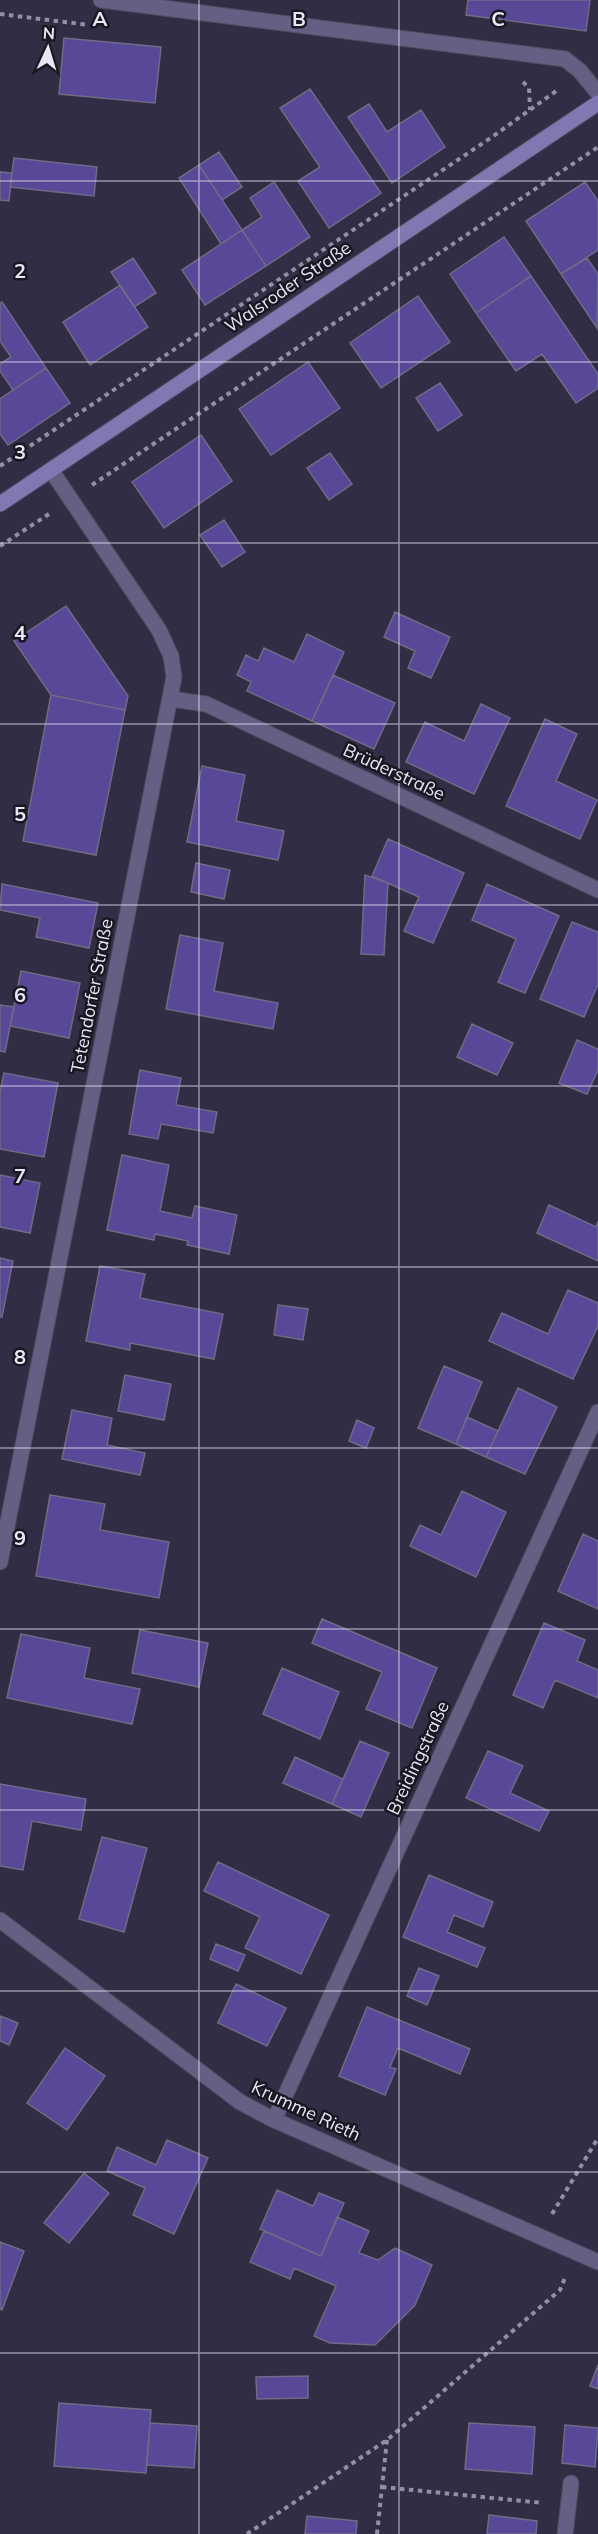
<svg xmlns="http://www.w3.org/2000/svg" width="598" height="2534" font-family="Mulish,sans-serif">
<style>
.building{fill:#594798;stroke:#6f6b86;stroke-width:1.5}
.lines{fill:none;stroke-linecap:round;stroke-linejoin:round}
.service-casing{stroke:#4e4b60;stroke-width:17}
.minor-casing{stroke:#4e4b60;stroke-width:17}
.tertiary-casing{stroke:#4e4b60;stroke-width:17}
.secondary-casing{stroke:#4e4b60;stroke-width:17}
.path{stroke:#9390a3;stroke-width:4;stroke-dasharray:4.5 4.5;stroke-linecap:butt}
.service{stroke:#645f83;stroke-width:15}
.minor{stroke:#645f83;stroke-width:15}
.tertiary{stroke:#645f83;stroke-width:15}
.secondary{stroke:#8178b1;stroke-width:15}
.grid{fill:none;stroke:#e8e7f6;stroke-width:1.5;stroke-opacity:0.55}
.labels{text-anchor:middle;stroke-width:5;stroke-linejoin:round;paint-order:stroke}
.street-label{font-size:18px;fill:#e8e7f6;stroke:#191722}
.grid-label{font-size:20px;text-anchor:middle;font-weight:bold;fill:#e8e7f6;stroke:#191722;stroke-width:5;stroke-linejoin:round;paint-order:stroke}
</style>
<rect width="100%" height="100%" fill="#312d44"/>
<path class="building" d="M468,0H590L586,31L466,15Z
M64,38L161,47L155,103L59,94Z
M310,89L381,193L329,228L298,181L320,167L280,108Z
M369,104L387,132L421,110L445,147L392,183L348,117Z
M219,152L242,187L222,200L199,165Z
M14,158L97,167L94,196L10,187Z
M199,165L242,230L221,244L179,178Z
M0,172L12,173L9,201L0,200Z
M274,182L310,237L266,266L242,230L262,217L250,198Z
M585,182L598,201V250L561,274L526,221Z
M242,230L266,266L205,305L182,270Z
M504,237L531,276L476,313L450,274Z
M133,258L156,293L134,307L111,272Z
M587,258L598,274L597,328L561,274Z
M531,276L598,374V388L576,403L542,354L516,371L476,313Z
M120,285L148,327L90,365L63,322Z
M418,296L450,342L381,388L350,343Z
M2,302L46,368L13,390L0,371V364L11,357L0,341V303Z
M308,362L340,408L271,455L239,409Z
M46,368L70,403L8,445L0,434V399Z
M440,383L462,415L438,431L416,398Z
M201,435L232,481L164,528L132,482Z
M330,453L352,484L329,500L307,468Z
M224,520L245,552L222,567L200,535Z
M66,606L128,696L125,710L51,695L14,641Z
M395,612L450,637L431,678L408,668L415,651L384,637Z
M307,634L344,652L312,721L247,691L251,682L237,675L246,655L258,661L264,648L294,662Z
M333,675L395,703L374,749L312,721Z
M51,695L125,710L96,855L23,841Z
M481,704L510,718L474,794L406,762L425,722L464,741Z
M545,719L577,734L556,781L597,800L580,839L506,806Z
M202,766L245,775L236,821L284,831L278,860L187,842Z
M388,839L464,873L433,943L404,931L419,897L372,876Z
M196,863L230,870L224,899L191,892Z
M365,875L388,883L384,955L361,954Z
M2,884L98,903L89,948L36,937L40,918L0,910Z
M487,884L559,916L525,993L498,982L516,939L472,920Z
M572,922L598,932V984L584,1017L540,999Z
M180,935L223,943L214,991L278,1003L273,1029L166,1009Z
M21,971L80,983L69,1038L10,1026Z
M0,1005L14,1007L5,1052L0,1051Z
M472,1024L513,1043L497,1075L457,1057Z
M577,1040L598,1049V1070L587,1094L559,1083Z
M140,1070L181,1078L176,1105L217,1112L213,1133L161,1124L158,1139L129,1134Z
M4,1073L58,1083L44,1157L0,1149V1092Z
M122,1155L169,1165L160,1211L192,1218L195,1206L237,1215L229,1254L187,1245L188,1241L155,1234L154,1240L107,1230Z
M0,1175L40,1183L30,1233L0,1227Z
M549,1205L596,1227L598,1221V1261L537,1233Z
M0,1258L13,1261L2,1317H0Z
M100,1266L145,1274L140,1298L223,1314L214,1359L130,1343V1350L86,1341Z
M568,1290L598,1303V1326L573,1379L489,1341L502,1313L548,1334Z
M278,1305L308,1309L303,1340L274,1335Z
M444,1366L482,1382L456,1444L418,1428Z
M125,1375L171,1384L164,1420L118,1411Z
M518,1388L557,1407L525,1474L486,1457Z
M72,1410L112,1418L107,1445L145,1453L140,1475L62,1459Z
M467,1417L498,1431L486,1457L456,1444Z
M357,1420L374,1428L366,1448L349,1441Z
M462,1491L506,1512L476,1577L410,1546L420,1525L441,1535Z
M50,1495L105,1504L100,1530L169,1542L159,1598L36,1576Z
M583,1534L598,1541V1609L558,1591Z
M322,1619L437,1668L412,1728L366,1709L382,1672L312,1643Z
M544,1623L585,1640L577,1661L598,1670V1698L555,1680L543,1708L513,1695Z
M140,1630L208,1643L199,1687L132,1673Z
M21,1634L90,1648L84,1678L140,1689L132,1724L7,1698Z
M282,1668L339,1692L320,1739L263,1714Z
M360,1741L389,1753L361,1817L332,1804Z
M488,1751L523,1766L510,1793L549,1811L539,1831L466,1798Z
M295,1757L343,1779L332,1804L283,1783Z
M0,1784L86,1799L81,1830L32,1821L23,1870L0,1866Z
M102,1837L147,1848L124,1932L79,1919Z
M218,1862L329,1915L301,1974L245,1948L260,1917L204,1891Z
M429,1875L493,1902L483,1927L454,1915L447,1932L485,1948L477,1967L403,1937Z
M216,1944L245,1955L238,1971L210,1959Z
M419,1968L439,1976L427,2005L407,1996Z
M236,1984L286,2008L267,2046L218,2023Z
M367,2007L470,2049L460,2074L398,2048L390,2067L396,2069L385,2095L339,2076Z
M0,2016L18,2023L9,2045L0,2041Z
M65,2048L105,2076L67,2130L27,2103Z
M167,2140L208,2158L174,2234L133,2215L145,2188L107,2171L117,2147L156,2165Z
M84,2173L109,2193L69,2243L44,2223Z
M277,2190L313,2206L319,2193L344,2203L321,2256L260,2229Z
M337,2217L369,2231L359,2253L378,2260L395,2248L432,2265L415,2305L375,2345L330,2343L314,2336L336,2286L294,2268L290,2279L250,2262L264,2231L321,2256Z
M0,2242L24,2251L2,2310L0,2309Z
M598,2365V2389L590,2386Z
M308,2376V2398L257,2399L256,2377Z
M59,2403L151,2410L146,2473L54,2466Z
M150,2423L197,2426L194,2468L147,2465Z
M469,2423L535,2427L532,2474L465,2469Z
M565,2425L598,2428L595,2467L562,2463Z
M489,2515L537,2521L536,2534H487Z
M307,2516L357,2521L356,2534H305Z"/>
<g class="lines">
<defs>
<path id="service" d="M565,2534L571,2483"/>
<path id="minor" d="M171,699L206,704L598,890
M0,1920L240,2102L274,2120L598,2262
M274,2120L598,1412"/>
<path id="tertiary" d="M101,0L565,59L580,71L598,93
M0,1562L174,677L171,656L159,630L51,470"/>
<path id="secondary" d="M0,504L598,103"/>
</defs>
<use href="#service" class="service-casing"/>
<use href="#minor" class="minor-casing"/>
<use href="#tertiary" class="tertiary-casing"/>
<use href="#secondary" class="secondary-casing"/>
<path class="path" d="M0,14L89,25
M523,82L529,88L530,110
M0,466L492,137L559,89
M92,485L598,147
M0,546L49,514
M552,2214L598,2138
M382,2487L543,2503
M247,2534L387,2440L560,2290L566,2275
M377,2534L387,2440"/>
<use href="#service" class="service"/>
<use href="#minor" class="minor"/>
<use href="#tertiary" class="tertiary"/>
<use href="#secondary" class="secondary"/>
</g>
<path class="grid" d="M199,0V2534M399,0V2534M0,181H598M0,362H598M0,543H598M0,724H598M0,905H598M0,1086H598M0,1267H598M0,1448H598M0,1629H598M0,1810H598M0,1991H598M0,2172H598M0,2353H598"/>
<g class="labels">
<g class="street-label">
<text transform="translate(288 287) rotate(-34)" y="6">Walsroder Straße</text>
<text transform="translate(394 772) rotate(25)" y="6">Brüderstraße</text>
<text transform="translate(92 996) rotate(-79)" y="6">Tetendorfer Straße</text>
<text transform="translate(418 1758) rotate(-65)" y="6">Breidingstraße</text>
<text transform="translate(306 2111) rotate(25)" y="6">Krumme Rieth</text>
</g>
</g>
<g class="grid-label">
<text x="100" y="26">A</text>
<text x="299" y="26">B</text>
<text x="498" y="26">C</text>
<text x="20" y="278">2</text>
<text x="20" y="459">3</text>
<text x="20" y="640">4</text>
<text x="20" y="821">5</text>
<text x="20" y="1002">6</text>
<text x="20" y="1183">7</text>
<text x="20" y="1364">8</text>
<text x="20" y="1545">9</text>
</g>
<g transform="translate(48 48) rotate(4)" stroke="#191722" stroke-width="4.5" paint-order="stroke">
<path d="M0-4.5L10 22L0 15L-10 22Z" fill="#e8e7f6"/>
<text y="-9" font-size="16" font-weight="bold" text-anchor="middle" fill="#e8e7f6">N</text>
</g>
</svg>
